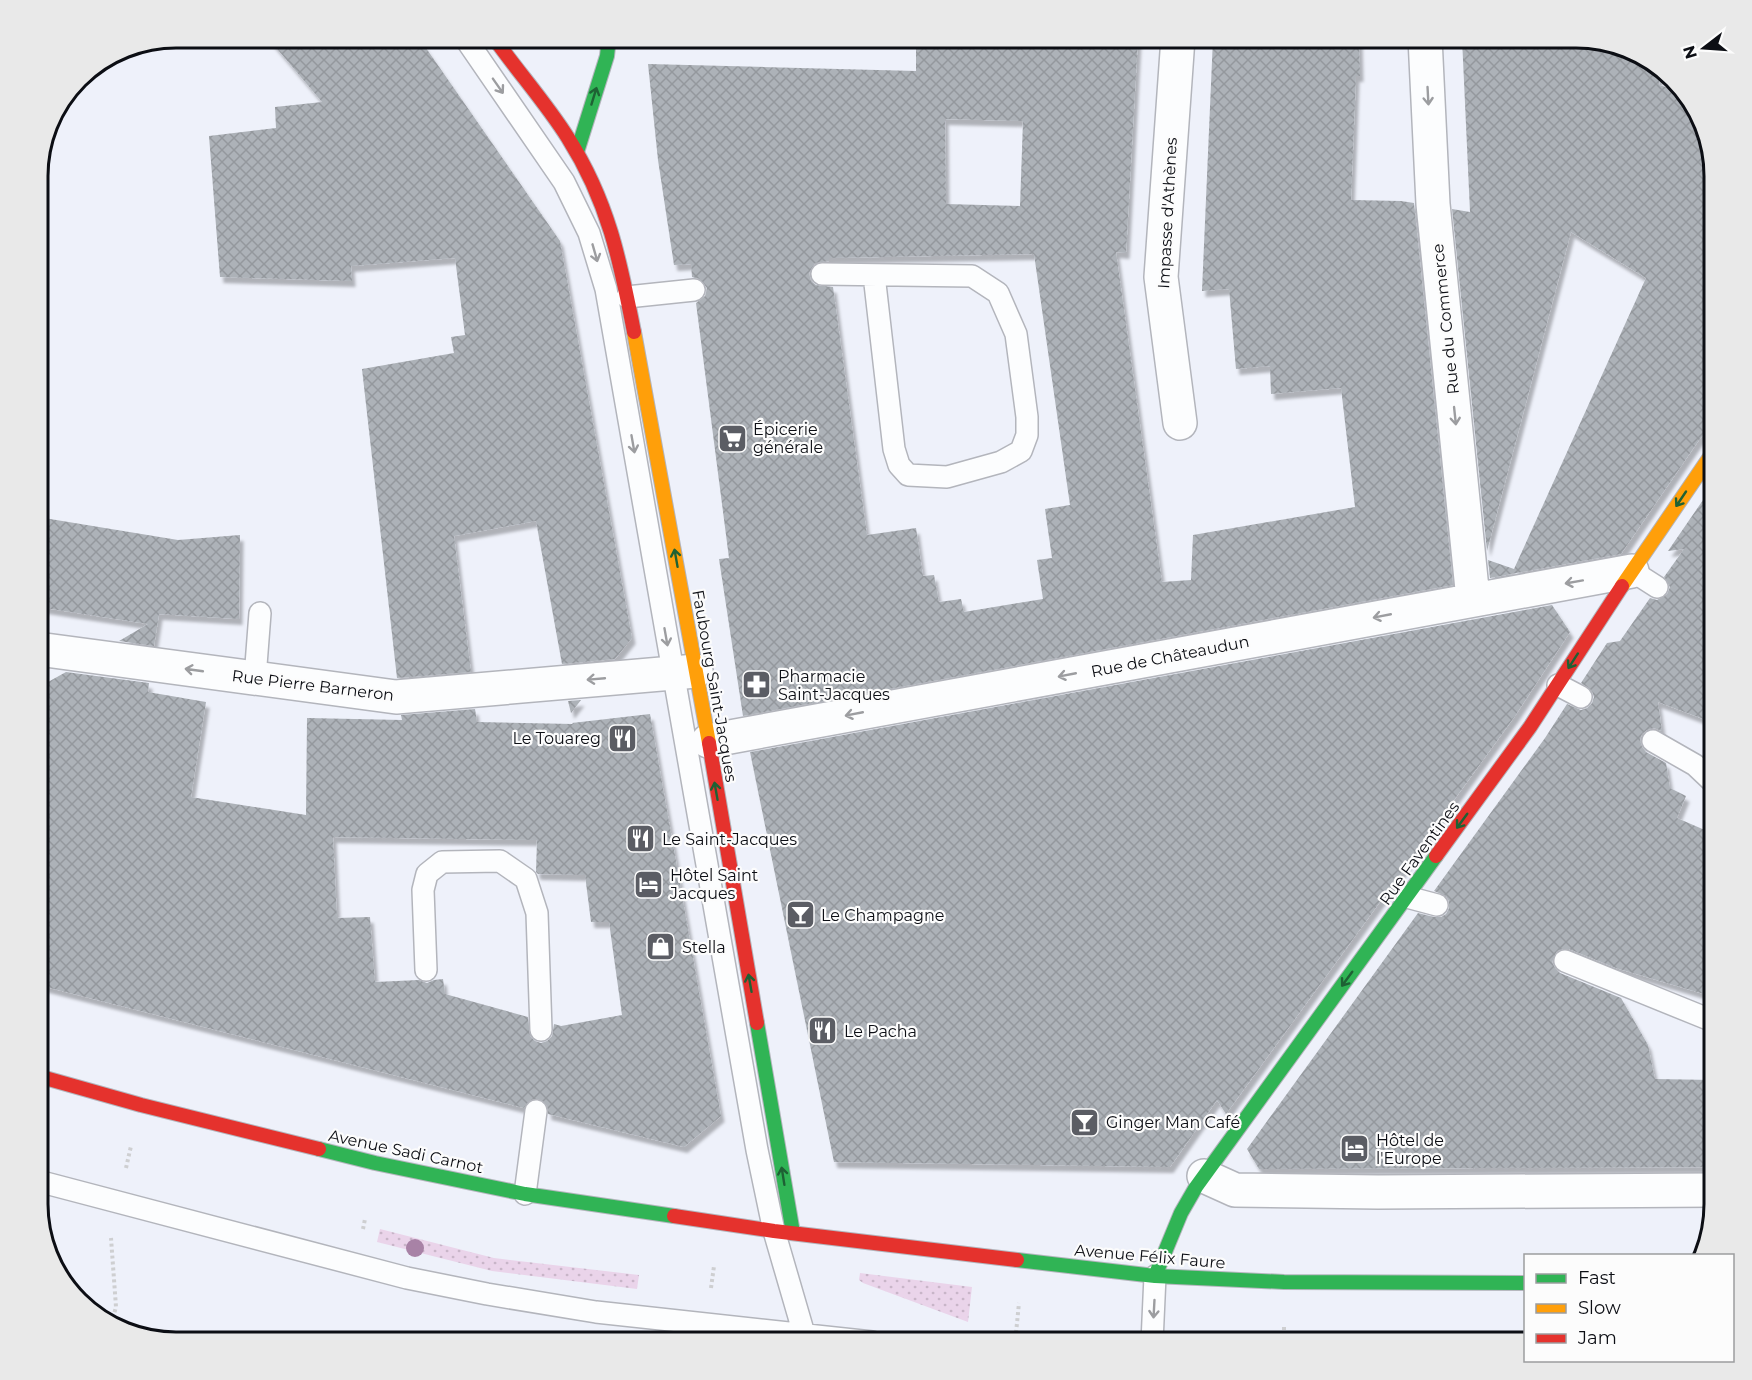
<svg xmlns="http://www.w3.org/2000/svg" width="1752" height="1380" font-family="Montserrat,sans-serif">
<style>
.grass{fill:url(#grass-dots)}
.building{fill:url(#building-cross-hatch);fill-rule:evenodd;filter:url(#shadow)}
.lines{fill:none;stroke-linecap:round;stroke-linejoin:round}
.lane-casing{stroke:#b3b5bc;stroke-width:24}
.street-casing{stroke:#b3b5bc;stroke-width:36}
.fast-casing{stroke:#b3b5bc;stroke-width:16}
.slow-casing{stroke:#b3b5bc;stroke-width:16}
.jam-casing{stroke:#b3b5bc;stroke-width:16}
.path{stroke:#cecfd1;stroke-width:4;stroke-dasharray:3 3;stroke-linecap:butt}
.lane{stroke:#fcfdfe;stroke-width:21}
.street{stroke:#fcfdfe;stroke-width:33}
.fast{stroke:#30b455;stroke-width:14}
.slow{stroke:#ff9f0a;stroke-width:14}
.jam{stroke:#e5322d;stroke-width:14}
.tree{fill:#a882a6}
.oneway{stroke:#9c9da0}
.oneway2{stroke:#1e6134}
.labels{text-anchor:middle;stroke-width:4.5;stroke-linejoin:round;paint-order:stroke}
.street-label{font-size:16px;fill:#0c0e14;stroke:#fcfcfc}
.poi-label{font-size:16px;fill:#0c0e14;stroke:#fcfcfc;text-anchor:start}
.rim{fill:none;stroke:#0c0e14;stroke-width:3}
</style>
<defs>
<pattern id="grass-dots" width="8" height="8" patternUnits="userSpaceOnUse" patternTransform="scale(1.5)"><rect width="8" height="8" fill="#ead4ea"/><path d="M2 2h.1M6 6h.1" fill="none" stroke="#c8b5c8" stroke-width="1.8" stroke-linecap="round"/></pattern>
<pattern id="building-cross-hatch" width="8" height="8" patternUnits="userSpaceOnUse" patternTransform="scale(1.5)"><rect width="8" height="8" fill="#adb2b8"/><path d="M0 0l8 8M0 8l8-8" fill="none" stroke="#94989d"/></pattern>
<filter id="shadow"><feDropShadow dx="3.5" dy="6" stdDeviation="1.5" flood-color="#0004"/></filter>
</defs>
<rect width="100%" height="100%" fill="#eef1fa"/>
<path class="grass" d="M380,1229L494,1258L639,1275L637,1289L492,1271L377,1242Z
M860,1273L972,1287L968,1322L863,1283L859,1280Z"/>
<path class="building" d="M268,38H419L560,241L632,638L615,659L562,664L536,521L454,536L471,672L397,678L362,369L454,353L451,337L465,335L455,258L351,266L352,281L220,277L209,136L276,128L275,107L322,102Z
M916,38H1138L1126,253L1116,252L1162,582L1191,580L1193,535L1355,507L1341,388L1271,394L1270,366L1236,369L1229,289L1202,291L1213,38H1359L1360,76H1356L1351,200L1401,201L1414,203L1453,585L743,716L719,559L729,558L696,303L705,296L707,288L700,279L692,277L691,264L674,265L658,160L648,64L916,71ZM945,119L1023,121L1020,206L946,204ZM1034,254L1070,505L1045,509L1052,558L1037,560L1043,599L964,612L961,599L939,602L934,575L923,576L916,528L867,535L833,287L816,285L811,281L809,273L815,263L829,261V258Z
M1462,38H1576L1621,45L1660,68L1659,85L1681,91L1700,115L1714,176V432L1705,434L1699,440L1621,554L1490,578L1488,560L1514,569L1646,278L1571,232L1487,551L1452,209L1470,212Z
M1714,484V723L1658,702L1662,731L1654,728L1647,730L1642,734L1640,740L1642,747L1646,752L1666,763L1670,788L1686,796L1677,818L1714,834V997L1616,968L1569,949H1563L1557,951L1552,962L1555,968L1560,973L1621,998L1648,1045L1655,1079L1714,1080V1167L1259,1169L1247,1149L1418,913L1434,917H1441L1446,914L1449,908V901L1446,896L1434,891L1545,738L1567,704L1581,710L1587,708L1592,703L1594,697L1592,691L1581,683L1607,643L1620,641L1650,598L1657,600L1667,594L1670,587L1664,577L1684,549L1668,551Z
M38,517L178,540L240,535L239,619L159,614L154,646L119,641L148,624L38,607Z
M1552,605L1570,632L1515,716L1226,1114L1217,1100L1170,1167L834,1162L750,752Z
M66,672L149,683L148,692L206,702L191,797L306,815L307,718L402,720L401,715L475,709L477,722L573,724L572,723L650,714L721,1116L684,1147L548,1114L547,1106L538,1099L531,1100L524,1108L38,985V745L48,682ZM333,837L537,840L536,872L538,874L585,875L591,922H609L622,1015L561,1026L554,1024L552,1036L547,1041L541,1043L535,1041L530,1036L528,1017L445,994L443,979L434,980L427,983L419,980L375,982L370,917L337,918Z
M581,700L571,713L568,701Z"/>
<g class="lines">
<defs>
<path id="lane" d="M465,38L564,182L589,233L606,289L757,1150L774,1231L804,1334
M822,274L972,276L998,293L1016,334L1027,417V435L1021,451L1001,462L947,477L908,475L899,465L894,449L874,275
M627,297L694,290
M1632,571L1657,587
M255,678L260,613
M1558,685L1581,697
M1653,741L1695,765L1714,783
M1407,897L1437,905
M1565,961L1708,1019
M426,970L423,890L427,874L442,862L500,861L526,879L537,913L541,1030
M38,1181L407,1278L487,1294L596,1312L872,1342
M525,1194L536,1111
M1152,1342L1155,1276"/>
<path id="street" d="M1178,38L1161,277L1180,423
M1425,38L1433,204L1473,599
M38,649L396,697L696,671
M708,741L1632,571
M1204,1176L1235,1190L1378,1192L1714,1190"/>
<path id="fast" d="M577,152L607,56L609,38
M757,1023L793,1233
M319,1149L375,1163L525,1194L674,1216
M1017,1260L1155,1276L1284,1282L1526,1283
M1155,1276L1181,1213L1196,1187L1436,856"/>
<path id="slow" d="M634,332L709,743
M1622,586L1714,451"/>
<path id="jam" d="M494,38C518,72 546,103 568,138C608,201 620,260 634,332
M709,743L757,1023
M1436,856L1530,727L1622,586
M38,1076L141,1105L319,1149
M674,1216L774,1231L1017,1260"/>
</defs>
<use href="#lane" class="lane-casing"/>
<use href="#street" class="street-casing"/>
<use href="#fast" class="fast-casing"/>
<use href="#slow" class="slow-casing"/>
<use href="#jam" class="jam-casing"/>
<path class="path" d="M126,1168L131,1146
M363,1229L365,1219
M711,1288L714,1266
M110,1323L112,1321L116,1307L111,1238
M1016,1333L1019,1303
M1284,1342H1320
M1284,1342V1324"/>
<use href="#lane" class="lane"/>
<use href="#street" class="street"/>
<use href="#fast" class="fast"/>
<use href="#slow" class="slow"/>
<use href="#jam" class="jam"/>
</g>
<circle class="tree" cx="415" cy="1248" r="9"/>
<defs><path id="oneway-shaft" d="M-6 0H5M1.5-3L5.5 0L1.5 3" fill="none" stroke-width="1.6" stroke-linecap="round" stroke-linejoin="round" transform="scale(1.5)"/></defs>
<g class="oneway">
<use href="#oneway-shaft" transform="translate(498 86) rotate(55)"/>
<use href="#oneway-shaft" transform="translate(1428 96) rotate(87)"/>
<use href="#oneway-shaft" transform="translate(595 253) rotate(74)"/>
<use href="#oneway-shaft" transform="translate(1455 416) rotate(84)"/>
<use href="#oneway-shaft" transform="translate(633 444) rotate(80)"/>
<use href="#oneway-shaft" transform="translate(1574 582) rotate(170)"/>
<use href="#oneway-shaft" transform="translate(1382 616) rotate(169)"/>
<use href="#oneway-shaft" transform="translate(666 637) rotate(80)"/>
<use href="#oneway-shaft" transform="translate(194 670) rotate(-172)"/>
<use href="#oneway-shaft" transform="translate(1067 675) rotate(169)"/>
<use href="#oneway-shaft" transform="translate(596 679) rotate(175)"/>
<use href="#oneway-shaft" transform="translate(854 714) rotate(169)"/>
<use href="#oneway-shaft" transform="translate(1154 1309) rotate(93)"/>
</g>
<g class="oneway2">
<use href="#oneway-shaft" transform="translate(594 96) rotate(-73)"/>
<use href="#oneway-shaft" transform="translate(1681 499) rotate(124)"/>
<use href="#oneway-shaft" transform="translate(676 558) rotate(-100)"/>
<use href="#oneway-shaft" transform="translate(1573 661) rotate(123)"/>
<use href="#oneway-shaft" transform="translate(716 791) rotate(-100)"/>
<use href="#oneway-shaft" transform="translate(1462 821) rotate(126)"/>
<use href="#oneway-shaft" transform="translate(1347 979) rotate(126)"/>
<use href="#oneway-shaft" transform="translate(750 983) rotate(-100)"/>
<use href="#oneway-shaft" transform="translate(783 1176) rotate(-99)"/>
</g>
<defs>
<symbol id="supermarket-square" viewBox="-11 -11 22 22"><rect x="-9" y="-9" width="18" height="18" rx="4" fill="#5b5d64" stroke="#fcfcfc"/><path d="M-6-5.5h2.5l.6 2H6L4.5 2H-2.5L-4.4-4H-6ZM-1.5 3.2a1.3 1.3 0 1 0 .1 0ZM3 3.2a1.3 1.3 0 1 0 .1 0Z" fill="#fff"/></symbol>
<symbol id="pharmacy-square" viewBox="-11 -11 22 22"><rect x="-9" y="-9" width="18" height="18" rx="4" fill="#5b5d64" stroke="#fcfcfc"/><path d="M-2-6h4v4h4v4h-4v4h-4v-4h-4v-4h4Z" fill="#fff"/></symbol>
<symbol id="restaurant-square" viewBox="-11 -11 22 22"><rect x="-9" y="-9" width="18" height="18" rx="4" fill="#5b5d64" stroke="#fcfcfc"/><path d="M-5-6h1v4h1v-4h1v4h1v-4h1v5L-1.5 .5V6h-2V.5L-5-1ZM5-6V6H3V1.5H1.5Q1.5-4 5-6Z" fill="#fff"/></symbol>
<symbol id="hotel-square" viewBox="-11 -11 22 22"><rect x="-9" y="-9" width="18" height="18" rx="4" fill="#5b5d64" stroke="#fcfcfc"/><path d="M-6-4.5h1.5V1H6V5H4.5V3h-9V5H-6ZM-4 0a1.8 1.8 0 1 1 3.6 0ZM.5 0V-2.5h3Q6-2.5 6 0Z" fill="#fff"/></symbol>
<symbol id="bar-square" viewBox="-11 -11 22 22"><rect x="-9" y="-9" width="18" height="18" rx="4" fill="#5b5d64" stroke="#fcfcfc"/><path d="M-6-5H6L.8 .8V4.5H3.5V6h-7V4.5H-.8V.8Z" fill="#fff"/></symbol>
<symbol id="shop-square" viewBox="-11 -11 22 22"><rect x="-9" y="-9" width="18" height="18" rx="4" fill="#5b5d64" stroke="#fcfcfc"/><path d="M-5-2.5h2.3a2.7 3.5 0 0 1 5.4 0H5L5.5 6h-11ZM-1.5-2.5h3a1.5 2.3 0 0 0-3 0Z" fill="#fff"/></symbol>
</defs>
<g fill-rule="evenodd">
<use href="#supermarket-square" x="716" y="422" width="33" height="33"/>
<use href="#pharmacy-square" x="740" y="668" width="33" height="33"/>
<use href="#restaurant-square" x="606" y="722" width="33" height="33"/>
<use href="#restaurant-square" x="624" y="822" width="33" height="33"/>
<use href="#hotel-square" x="632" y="868" width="33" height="33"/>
<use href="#bar-square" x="784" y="898" width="33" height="33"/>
<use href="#shop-square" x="644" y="930" width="33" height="33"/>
<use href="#restaurant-square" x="806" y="1014" width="33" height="33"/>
<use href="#bar-square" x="1068" y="1106" width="33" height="33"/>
<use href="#hotel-square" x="1338" y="1132" width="33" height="33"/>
</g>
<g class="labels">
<g class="street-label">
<text transform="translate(1167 213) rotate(-87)" y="6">Impasse d'Athènes</text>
<text transform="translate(1445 319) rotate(-96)" y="6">Rue du Commerce</text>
<text transform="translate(1170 656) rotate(-11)" y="6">Rue de Châteaudun</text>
<text transform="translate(313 685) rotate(7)" y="6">Rue Pierre Barneron</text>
<text transform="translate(715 686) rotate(80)" y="6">Faubourg Saint-Jacques</text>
<text transform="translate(1419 853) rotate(-54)" y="6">Rue Faventines</text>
<text transform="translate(406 1151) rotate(12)" y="6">Avenue Sadi Carnot</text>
<text transform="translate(1150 1256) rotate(5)" y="6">Avenue Félix Faure</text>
</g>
<g class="poi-label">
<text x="753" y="435">Épicerie<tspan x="753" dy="18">générale</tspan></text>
<text x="778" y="682">Pharmacie<tspan x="778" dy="18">Saint-Jacques</tspan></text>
<text x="601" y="744" text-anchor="end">Le Touareg</text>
<text x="662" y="845">Le Saint-Jacques</text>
<text x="670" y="881">Hôtel Saint<tspan x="670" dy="18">Jacques</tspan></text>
<text x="821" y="921">Le Champagne</text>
<text x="682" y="953">Stella</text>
<text x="844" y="1037">Le Pacha</text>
<text x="1106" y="1128">Ginger Man Café</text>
<text x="1376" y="1146">Hôtel de<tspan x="1376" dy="18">l'Europe</tspan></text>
</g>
</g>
<path d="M0 0H1752V1380H0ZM176 48H1576A128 128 0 0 1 1704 176V1204A128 128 0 0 1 1576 1332H176A128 128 0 0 1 48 1204V176A128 128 0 0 1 176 48Z" fill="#e9e9e9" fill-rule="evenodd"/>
<path class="rim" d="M176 48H1576A128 128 0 0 1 1704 176V1204A128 128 0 0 1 1576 1332H176A128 128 0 0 1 48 1204V176A128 128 0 0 1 176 48Z"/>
<rect x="1524" y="1254" width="210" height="108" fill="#fcfcfc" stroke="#9c9d9f" stroke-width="1.5"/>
<rect x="1536" y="1274" width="30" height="9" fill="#30b455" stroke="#9c9d9f" stroke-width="1.5"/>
<text x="1578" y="1284" font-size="18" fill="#0c0e14">Fast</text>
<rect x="1536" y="1304" width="30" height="9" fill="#ff9f0a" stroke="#9c9d9f" stroke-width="1.5"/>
<text x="1578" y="1314" font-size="18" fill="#0c0e14">Slow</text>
<rect x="1536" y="1334" width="30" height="9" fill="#e5322d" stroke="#9c9d9f" stroke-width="1.5"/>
<text x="1578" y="1344" font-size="18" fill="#0c0e14">Jam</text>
<g transform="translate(1704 48) rotate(253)" stroke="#fcfcfc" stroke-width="4.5" paint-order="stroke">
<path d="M0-4.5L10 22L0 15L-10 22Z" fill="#0c0e14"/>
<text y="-9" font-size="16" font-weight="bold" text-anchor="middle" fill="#0c0e14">N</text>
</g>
</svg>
